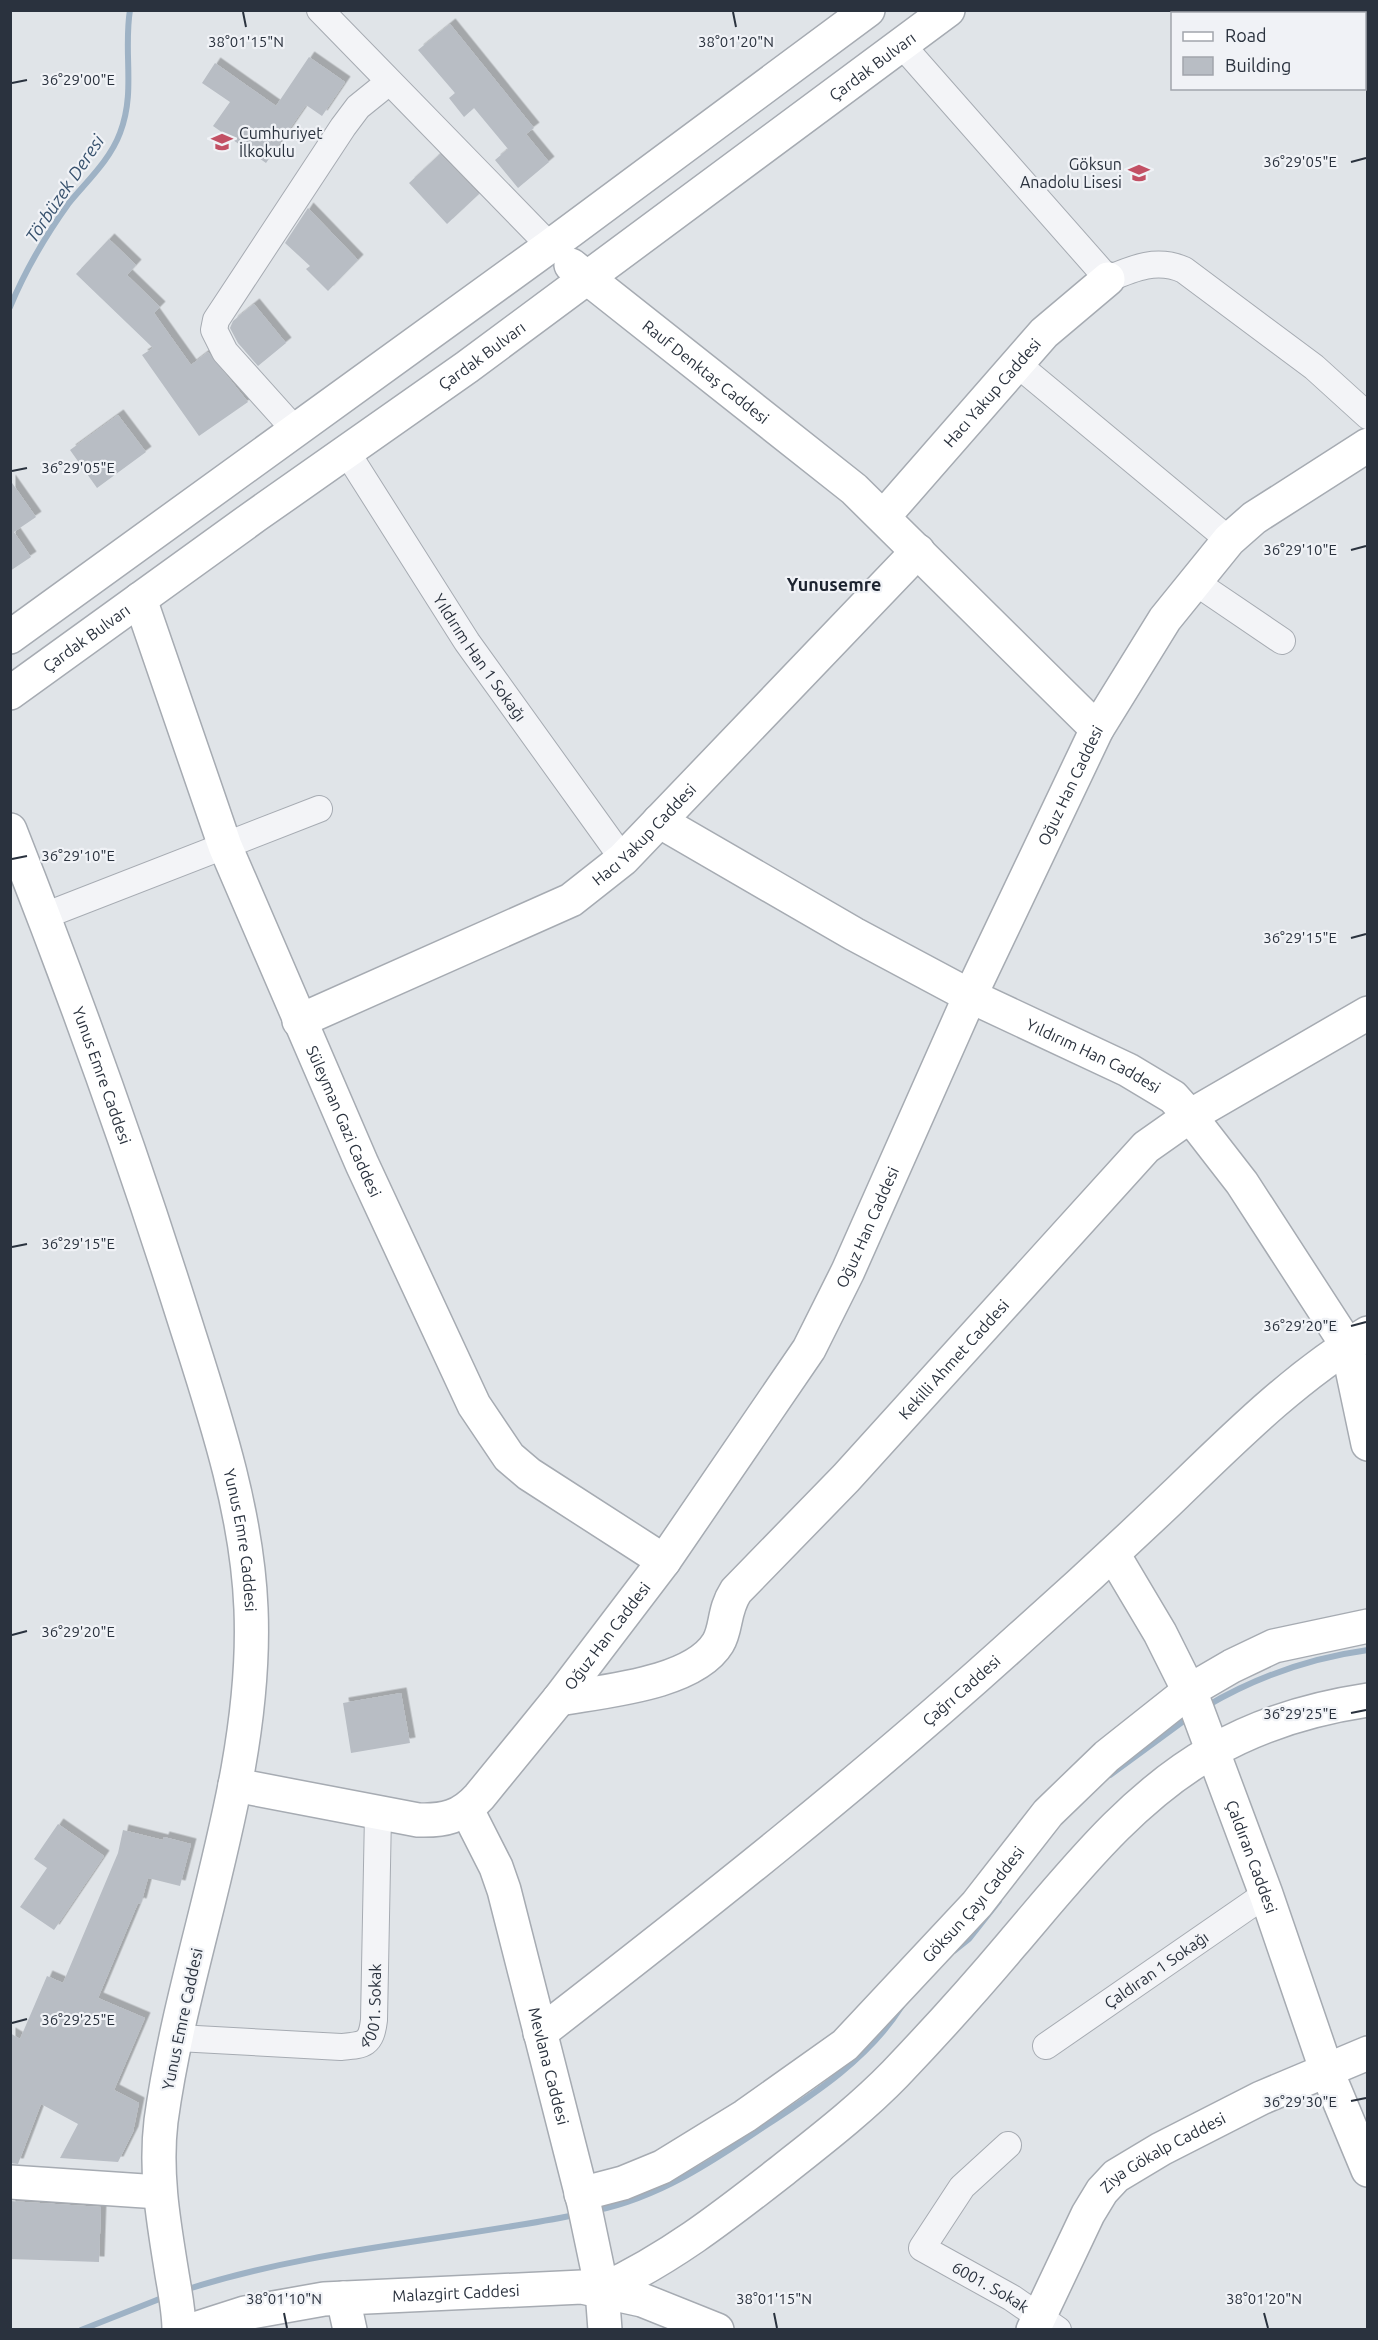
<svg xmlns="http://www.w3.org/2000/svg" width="1378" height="2340" font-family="Ubuntu,sans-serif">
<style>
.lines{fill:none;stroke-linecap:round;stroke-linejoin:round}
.stream{stroke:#9eb2c5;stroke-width:6}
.building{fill:#b8bdc4;filter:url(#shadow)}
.street-casing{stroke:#a6abb2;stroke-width:28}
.secondary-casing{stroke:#a6abb2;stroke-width:36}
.street{stroke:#f3f4f7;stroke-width:26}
.secondary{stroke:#fff;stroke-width:33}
.ticks{fill:none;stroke:#2a323e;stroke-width:2}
.labels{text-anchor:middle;stroke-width:4.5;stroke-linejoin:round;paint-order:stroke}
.street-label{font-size:16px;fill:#2a323e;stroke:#f0f2f6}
.poi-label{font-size:16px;fill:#2a323e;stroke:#f0f2f6;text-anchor:start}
.water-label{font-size:18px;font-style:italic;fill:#38526e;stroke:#f0f2f6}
.neighbourhood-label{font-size:18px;font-weight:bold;fill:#1c232f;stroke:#f0f2f6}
.ticks-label{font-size:15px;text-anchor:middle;fill:#2a323e;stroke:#f0f2f6;stroke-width:4.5;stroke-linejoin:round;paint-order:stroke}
</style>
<defs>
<filter id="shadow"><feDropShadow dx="5.5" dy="-5.5" stdDeviation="0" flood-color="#0004"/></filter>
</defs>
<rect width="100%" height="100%" fill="#e0e4e8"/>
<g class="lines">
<path class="stream" d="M10,307C25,271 46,235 69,203C87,181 110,160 120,133C136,92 123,52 130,10
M1205,1707C1256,1677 1309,1658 1368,1650
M1110,1775L1189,1717
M954,1951L969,1939L999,1901
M594,2211C658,2198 712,2162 765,2126C816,2093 869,2058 902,2006
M185,2290C312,2249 445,2241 575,2215
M81,2330L167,2296"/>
</g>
<path class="building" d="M450,24L534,128L526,134L549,162L518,188L495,160L508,149L474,108L464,117L449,98L455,93L418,50Z
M309,57L345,82L322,116L306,105L266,163L213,126L230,102L202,83L215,63L276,106Z
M440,154L479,194L447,224L409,183Z
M308,208L358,260L328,291L306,269L310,266L285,243Z
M109,239L136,265L127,275L160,307L154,313L191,365L208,352L248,402L199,436L142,355L153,348L76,274Z
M254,304L286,343L258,366L238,343L230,328L233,321Z
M118,415L146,452L97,488L70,450Z
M10,480L36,517L14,532L31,557L10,571Z
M401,1693L410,1743L351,1753L343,1703Z
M58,1824L104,1856L54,1930L20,1907L47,1868L34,1859Z
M123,1830L163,1840L164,1837L191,1844L180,1886L148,1878L141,1904L138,1903L98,1998L145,2018L114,2090L139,2103L133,2132L118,2162L60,2158L78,2124L41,2104L18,2164L10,2163V2033L20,2039L47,1976L63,1983L118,1853Z
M10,2201L101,2207L99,2262L10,2259Z"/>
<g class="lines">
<defs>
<g id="street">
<path d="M320,10L550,246"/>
<path d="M901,44L1108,279C1134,268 1157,258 1184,270L1314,367L1368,416"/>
<path d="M1016,363L1229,540"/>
<path d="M296,431L225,352L214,330L216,320L343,127L358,107L389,82"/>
<path id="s1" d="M346,451L467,642L623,859"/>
<path d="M1195,582L1282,641"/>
<path d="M44,916L319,809"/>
<path id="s2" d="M178,2038L341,2047C364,2045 371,2045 374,2020L378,1814"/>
<path id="s3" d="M1046,2046L1266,1894"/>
<path id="s4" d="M1008,2145L962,2187L922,2248L1012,2298L1058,2330"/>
</g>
<g id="secondary">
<path id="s5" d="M571,265L854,489L1097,729"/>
<path id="s6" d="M884,516L1044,333L1108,279"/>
<path id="s7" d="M140,599L225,846L362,1164L474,1405L509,1457L529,1474L664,1561"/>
<path d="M10,637L550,246L868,10"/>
<path id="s8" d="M10,693L255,516L467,367L948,10"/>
<path id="s9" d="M659,821L854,934L970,996L1128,1070L1173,1097L1190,1116L1242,1183L1347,1345L1368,1444"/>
<path id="s10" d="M10,830C72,987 129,1145 180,1306C211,1404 247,1506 251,1609C258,1781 184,1952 161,2121C155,2171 163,2219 171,2268C174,2288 179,2309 179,2330"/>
<path id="s11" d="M299,1021L571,900L623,859L918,551"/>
<path id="s12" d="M1113,1554L1160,1633L1194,1701L1266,1894L1326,2069L1368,2170"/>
<path id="s13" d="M559,1699C603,1691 693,1684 718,1643C727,1628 723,1611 736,1591L846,1478L1146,1147L1190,1116L1368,1013"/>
<path id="s14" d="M235,1785L418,1820C444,1821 461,1817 479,1797L559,1699L664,1561L809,1349L848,1271L970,996L1097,729L1165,619L1229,540L1254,518L1368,445"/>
<path id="s15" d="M467,1810L496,1867L504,1890L584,2204L602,2290L605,2330"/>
<path id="s16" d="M540,2033C704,1906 866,1778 1020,1638C1073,1591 1125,1543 1176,1494C1236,1436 1296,1376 1368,1333"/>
<path d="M10,2182L159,2192"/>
<path id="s17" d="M581,2194L623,2183L662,2167L745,2116L845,2045L977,1904L1048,1813L1107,1756L1189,1691L1232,1666L1274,1646L1368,1626"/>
<path d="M602,2290C671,2258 724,2216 783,2170C822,2139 861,2109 895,2074C935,2032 974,1989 1011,1945C1071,1875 1131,1797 1213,1751C1260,1724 1315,1708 1368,1700"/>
<path d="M343,2298L350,2330"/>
<path id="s18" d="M192,2330L245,2313L324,2299L582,2287L642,2300L717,2330"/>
<path id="s19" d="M1033,2330L1088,2214L1102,2191L1116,2176L1161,2149L1261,2098L1368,2053"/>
</g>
</defs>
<use href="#street" class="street-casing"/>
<use href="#secondary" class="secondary-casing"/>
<use href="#street" class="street"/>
<use href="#secondary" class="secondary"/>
</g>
<path class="ticks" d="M243,12L246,27M733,12L736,27M12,83L27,80M1351,162L1366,158M12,471L27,468M1351,550L1366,546M12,859L27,856M1351,938L1366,934M12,1247L27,1244M1351,1326L1366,1322M12,1635L27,1631M1351,1713L1366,1710M12,2023L27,2019M1351,2101L1366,2098M284,2313L287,2328M774,2313L777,2328M1264,2313L1268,2328"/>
<defs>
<symbol id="school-bare" viewBox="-9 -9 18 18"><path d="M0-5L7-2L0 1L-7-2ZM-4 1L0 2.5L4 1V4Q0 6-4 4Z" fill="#c25064" stroke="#f0f2f6" stroke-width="2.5" paint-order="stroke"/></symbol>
</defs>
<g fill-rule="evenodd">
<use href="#school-bare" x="207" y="127" width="30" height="30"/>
<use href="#school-bare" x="1124" y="158" width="30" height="30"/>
</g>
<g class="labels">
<g class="street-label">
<text dy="6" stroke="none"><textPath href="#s8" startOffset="1066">Çardak Bulvarı</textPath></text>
<text dy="6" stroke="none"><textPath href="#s8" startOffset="580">Çardak Bulvarı</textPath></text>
<text dy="6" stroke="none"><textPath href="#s5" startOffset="172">Rauf Denktaş Caddesi</textPath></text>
<text dy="6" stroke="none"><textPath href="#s6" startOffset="164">Hacı Yakup Caddesi</textPath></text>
<text dy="6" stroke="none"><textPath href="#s8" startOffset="94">Çardak Bulvarı</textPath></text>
<text dy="6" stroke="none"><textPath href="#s1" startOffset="246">Yıldırım Han 1 Sokağı</textPath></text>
<text dy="6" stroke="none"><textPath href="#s14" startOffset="1432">Oğuz Han Caddesi</textPath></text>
<text dy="6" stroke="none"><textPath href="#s11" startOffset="396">Hacı Yakup Caddesi</textPath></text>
<text dy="6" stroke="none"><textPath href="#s9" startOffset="494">Yıldırım Han Caddesi</textPath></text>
<text dy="6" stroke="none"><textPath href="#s10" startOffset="262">Yunus Emre Caddesi</textPath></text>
<text dy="6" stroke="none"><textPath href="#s7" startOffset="561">Süleyman Gazi Caddesi</textPath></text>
<text dy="6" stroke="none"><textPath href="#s14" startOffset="946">Oğuz Han Caddesi</textPath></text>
<text dy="6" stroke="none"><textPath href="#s13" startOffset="546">Kekilli Ahmet Caddesi</textPath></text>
<text dy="6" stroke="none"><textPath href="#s10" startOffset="748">Yunus Emre Caddesi</textPath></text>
<text dy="6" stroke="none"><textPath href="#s14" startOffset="460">Oğuz Han Caddesi</textPath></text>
<text dy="6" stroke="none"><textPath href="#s16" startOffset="543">Çağrı Caddesi</textPath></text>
<text dy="6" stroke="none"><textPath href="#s12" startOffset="334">Çaldıran Caddesi</textPath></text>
<text dy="6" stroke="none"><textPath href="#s17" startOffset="496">Göksun Çayı Caddesi</textPath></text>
<text dy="6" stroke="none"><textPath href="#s3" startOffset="134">Çaldıran 1 Sokağı</textPath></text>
<text dy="6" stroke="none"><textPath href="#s2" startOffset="226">4001. Sokak</textPath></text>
<text transform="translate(182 2019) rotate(-78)" y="6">Yunus Emre Caddesi</text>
<text dy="6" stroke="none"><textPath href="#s15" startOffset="270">Mevlana Caddesi</textPath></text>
<text dy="6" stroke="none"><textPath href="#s19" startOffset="228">Ziya Gökalp Caddesi</textPath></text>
<text dy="6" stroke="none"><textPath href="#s4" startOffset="214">6001. Sokak</textPath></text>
<text dy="6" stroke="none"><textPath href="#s18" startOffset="268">Malazgirt Caddesi</textPath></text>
</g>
<g class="poi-label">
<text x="239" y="139">Cumhuriyet<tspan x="239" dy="18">İlkokulu</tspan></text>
<text x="1122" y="170" text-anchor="end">Göksun<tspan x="1122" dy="18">Anadolu Lisesi</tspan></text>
</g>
<g class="water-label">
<text transform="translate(65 189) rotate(-56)" y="6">Törbüzek Deresi</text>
</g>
<g class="neighbourhood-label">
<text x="834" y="591">Yunusemre</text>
</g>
</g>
<g class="ticks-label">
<text x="246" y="47">38°01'15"N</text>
<text x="736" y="47">38°01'20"N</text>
<text x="78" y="85">36°29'00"E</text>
<text x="1300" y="167">36°29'05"E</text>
<text x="78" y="473">36°29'05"E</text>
<text x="1300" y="555">36°29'10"E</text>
<text x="78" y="861">36°29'10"E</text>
<text x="1300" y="943">36°29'15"E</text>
<text x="78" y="1249">36°29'15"E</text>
<text x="1300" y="1331">36°29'20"E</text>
<text x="78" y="1637">36°29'20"E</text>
<text x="1300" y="1719">36°29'25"E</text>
<text x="78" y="2025">36°29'25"E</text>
<text x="1300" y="2107">36°29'30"E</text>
<text x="284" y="2304">38°01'10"N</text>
<text x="774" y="2304">38°01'15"N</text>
<text x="1264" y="2304">38°01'20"N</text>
</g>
<rect width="1378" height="2340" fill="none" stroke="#2a323e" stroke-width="24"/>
<rect x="1171" y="12" width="195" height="78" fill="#f0f2f6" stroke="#a1a5ac" stroke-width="1.5"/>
<rect x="1183" y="32" width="30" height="9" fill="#ffffff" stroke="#a1a5ac" stroke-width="1.5"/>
<text x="1225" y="42" font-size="18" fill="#2a323e">Road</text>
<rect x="1183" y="57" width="30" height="18" fill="#b8bdc4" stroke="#a1a5ac" stroke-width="1.5"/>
<text x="1225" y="72" font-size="18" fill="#2a323e">Building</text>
</svg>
